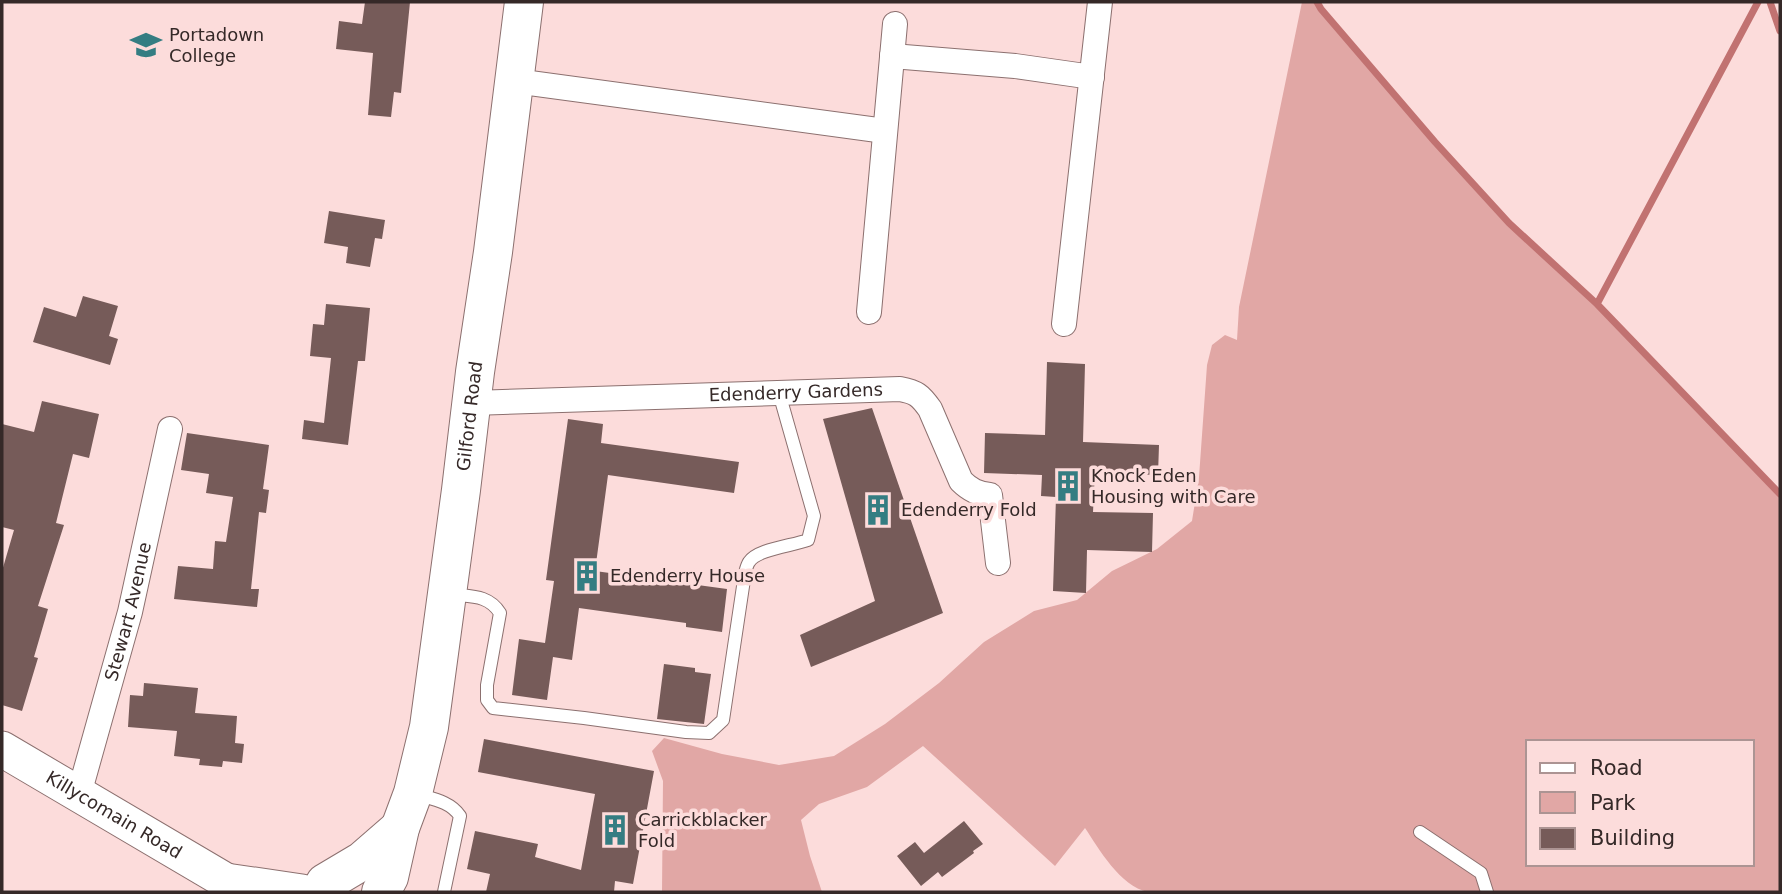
<svg xmlns="http://www.w3.org/2000/svg" width="1782" height="894" font-family="'DejaVu Sans',sans-serif">
<style>
.green{fill:#e1a7a5;fill-rule:evenodd}
.lines{fill:none;stroke-linecap:round;stroke-linejoin:round}
.stream{stroke:#c17271;stroke-width:7}
.building{fill:#765b59}
.lane-casing{stroke:#8c706f;stroke-width:14}
.street-casing{stroke:#8c706f;stroke-width:26}
.secondary-casing{stroke:#8c706f;stroke-width:37}
.primary-casing{stroke:#8c706f;stroke-width:40}
.lane{stroke:#fff;stroke-width:12}
.street{stroke:#fff;stroke-width:24}
.secondary{stroke:#fff;stroke-width:35}
.primary{stroke:#fff;stroke-width:38}
.labels{text-anchor:middle;stroke-width:7;stroke-linejoin:round;paint-order:stroke}
.poi-label{font-size:18px;fill:#352928;stroke:#fcdcdb;text-anchor:start}
.street-label{font-size:18px;fill:#352928;stroke:#fcdcdb}
</style>
<rect width="100%" height="100%" fill="#fcdcdb"/>
<path class="green" d="M1302,2H1317L1321,9L1435,142L1509,223L1597,304L1780,494V892H1148C1120,886 1099,849 1085,828L1055,866L923,746L867,787L819,804L801,820L810,856L822,892H662L663,781L652,751L664,738L722,754L779,765L834,756L885,724L939,683L984,642L1034,611L1077,600L1112,571L1157,549L1192,521L1199,477L1207,365L1212,345L1225,335L1237,340L1239,307ZM1528,742H1752V864H1528Z"/>
<g class="lines">
<path class="stream" d="M1317,2L1321,9L1435,142L1509,223L1597,304L1780,494
M1770,2L1780,31
M1597,304L1758,2"/>
</g>
<path class="building" d="M365,2H410L401,93L394,92L391,117L368,115L373,53L336,49L339,21L362,24Z
M329,211L385,220L382,239L375,238L370,267L346,263L348,247L324,243Z
M83,296L118,306L109,336L118,339L110,365L33,342L44,307L76,317Z
M326,304L370,308L365,361H358L348,445L302,439L304,420L324,423L331,358L310,356L313,324L324,325Z
M1047,362L1085,364L1083,442L1159,445L1158,475L1095,473L1093,512L1153,513L1152,552L1087,550L1086,593L1053,591L1056,497L1041,496L1042,475L984,473L985,433L1045,435Z
M42,401L99,414L89,458L73,454L56,523L64,525L38,606L48,609L34,657L38,658L22,711L2,705V571L14,530L2,527V424L34,432Z
M872,408L943,613L811,667L800,635L875,601L823,419Z
M568,419L603,424L601,443L739,462L734,493L608,475L595,571L727,589L722,632L686,627V623L579,608L572,660L553,657L547,700L512,695L519,639L545,643L554,581L546,580Z
M187,433L269,445L263,489L269,490L266,513L259,512L251,589H259L257,607L174,599L178,566L213,569L215,541L226,542L233,497L206,493L209,474L181,470Z
M664,664L695,668V672L711,674L704,724L657,719Z
M144,683L198,688L195,713L237,716L235,743L244,744L242,763L223,761L222,767L199,765L200,759L174,756L177,731L128,727L130,695L143,696Z
M484,739L654,771L633,884L615,881L614,892H486L490,874L467,869L475,831L538,844L535,857L581,870L595,794L478,772Z
M964,821L983,844L973,851L974,853L942,877L938,872L921,886L897,856L915,842L924,853Z"/>
<g class="lines">
<defs>
<path id="lane" d="M449,594C470,597 488,594 500,613L487,685V700L493,708L584,718L686,732L709,733L723,720L745,573C746,569 747,565 749,562C757,549 792,546 808,540L814,516L779,393
M416,794C432,799 450,801 460,816L444,892
M1420,832L1481,873L1487,892"/>
<g id="street">
<path d="M892,56L1015,66L1092,77"/>
<path d="M515,81L885,131"/>
<path d="M869,312L895,24"/>
<path d="M1064,324L1100,2"/>
<path id="s1" d="M472,403L900,389C916,392 920,395 930,409L961,481C970,490 978,494 990,495L998,563"/>
<path id="s2" d="M79,794L130,612L170,429"/>
</g>
<g id="secondary">
<path id="s3" d="M2,749L226,881L239,892"/>
<path d="M226,881L302,892"/>
</g>
<g id="primary">
<path d="M325,883L362,861L400,828"/>
<path id="s4" d="M381,892L389,877L400,828L413,793L429,727L461,490L475,372L493,252L524,2"/>
</g>
</defs>
<use href="#lane" class="lane-casing"/>
<use href="#street" class="street-casing"/>
<use href="#secondary" class="secondary-casing"/>
<use href="#primary" class="primary-casing"/>
<use href="#lane" class="lane"/>
<use href="#street" class="street"/>
<use href="#secondary" class="secondary"/>
<use href="#primary" class="primary"/>
</g>
<defs>
<symbol id="school-bare" viewBox="-9 -9 18 18"><path d="M0-5L7-2L0 1L-7-2ZM-4 1L0 2.5L4 1V4Q0 6-4 4Z" fill="#347d82" stroke="#fcdcdb" stroke-width="2.5" paint-order="stroke"/></symbol>
<symbol id="building-bare" viewBox="-9 -9 18 18"><path d="M-4-6H4V6H1V3H-1V6H-4ZM-2.5-4.3h1.7v1.8h-1.7ZM.8-4.3h1.7v1.8H.8ZM-2.5-1h1.7V.8h-1.7ZM.8-1h1.7V.8H.8Z" fill="#347d82" stroke="#fcdcdb" stroke-width="2.5" paint-order="stroke"/></symbol>
</defs>
<g fill-rule="evenodd">
<use href="#school-bare" x="124" y="23" width="44" height="44"/>
<use href="#building-bare" x="1046" y="464" width="44" height="44"/>
<use href="#building-bare" x="856" y="488" width="44" height="44"/>
<use href="#building-bare" x="565" y="554" width="44" height="44"/>
<use href="#building-bare" x="593" y="808" width="44" height="44"/>
</g>
<g class="labels">
<g class="poi-label">
<text x="169" y="41">Portadown<tspan x="169" dy="21">College</tspan></text>
<text x="1091" y="482">Knock Eden<tspan x="1091" dy="21">Housing with Care</tspan></text>
<text x="901" y="516">Edenderry Fold</text>
<text x="610" y="582">Edenderry House</text>
<text x="638" y="826">Carrickblacker<tspan x="638" dy="21">Fold</tspan></text>
</g>
<g class="street-label">
<text dy="6" stroke="none"><textPath href="#s1" startOffset="324">Edenderry Gardens</textPath></text>
<text dy="6" stroke="none"><textPath href="#s4" startOffset="486">Gilford Road</textPath></text>
<text dy="6" stroke="none"><textPath href="#s2" startOffset="189">Stewart Avenue</textPath></text>
<text dy="6" stroke="none"><textPath href="#s3" startOffset="130">Killycomain Road</textPath></text>
</g>
</g>
<rect width="1782" height="894" fill="none" stroke="#352928" stroke-width="7"/>
<rect x="1526" y="740" width="228" height="126" fill="#fcdcdb" stroke="#ac9493" stroke-width="2"/>
<rect x="1540" y="763" width="35" height="10" fill="#ffffff" stroke="#ac9493" stroke-width="2"/>
<text x="1590" y="775" font-size="21" fill="#352928">Road</text>
<rect x="1540" y="792" width="35" height="21" fill="#e1a7a5" stroke="#ac9493" stroke-width="2"/>
<text x="1590" y="810" font-size="21" fill="#352928">Park</text>
<rect x="1540" y="828" width="35" height="21" fill="#765b59" stroke="#ac9493" stroke-width="2"/>
<text x="1590" y="845" font-size="21" fill="#352928">Building</text>
</svg>
